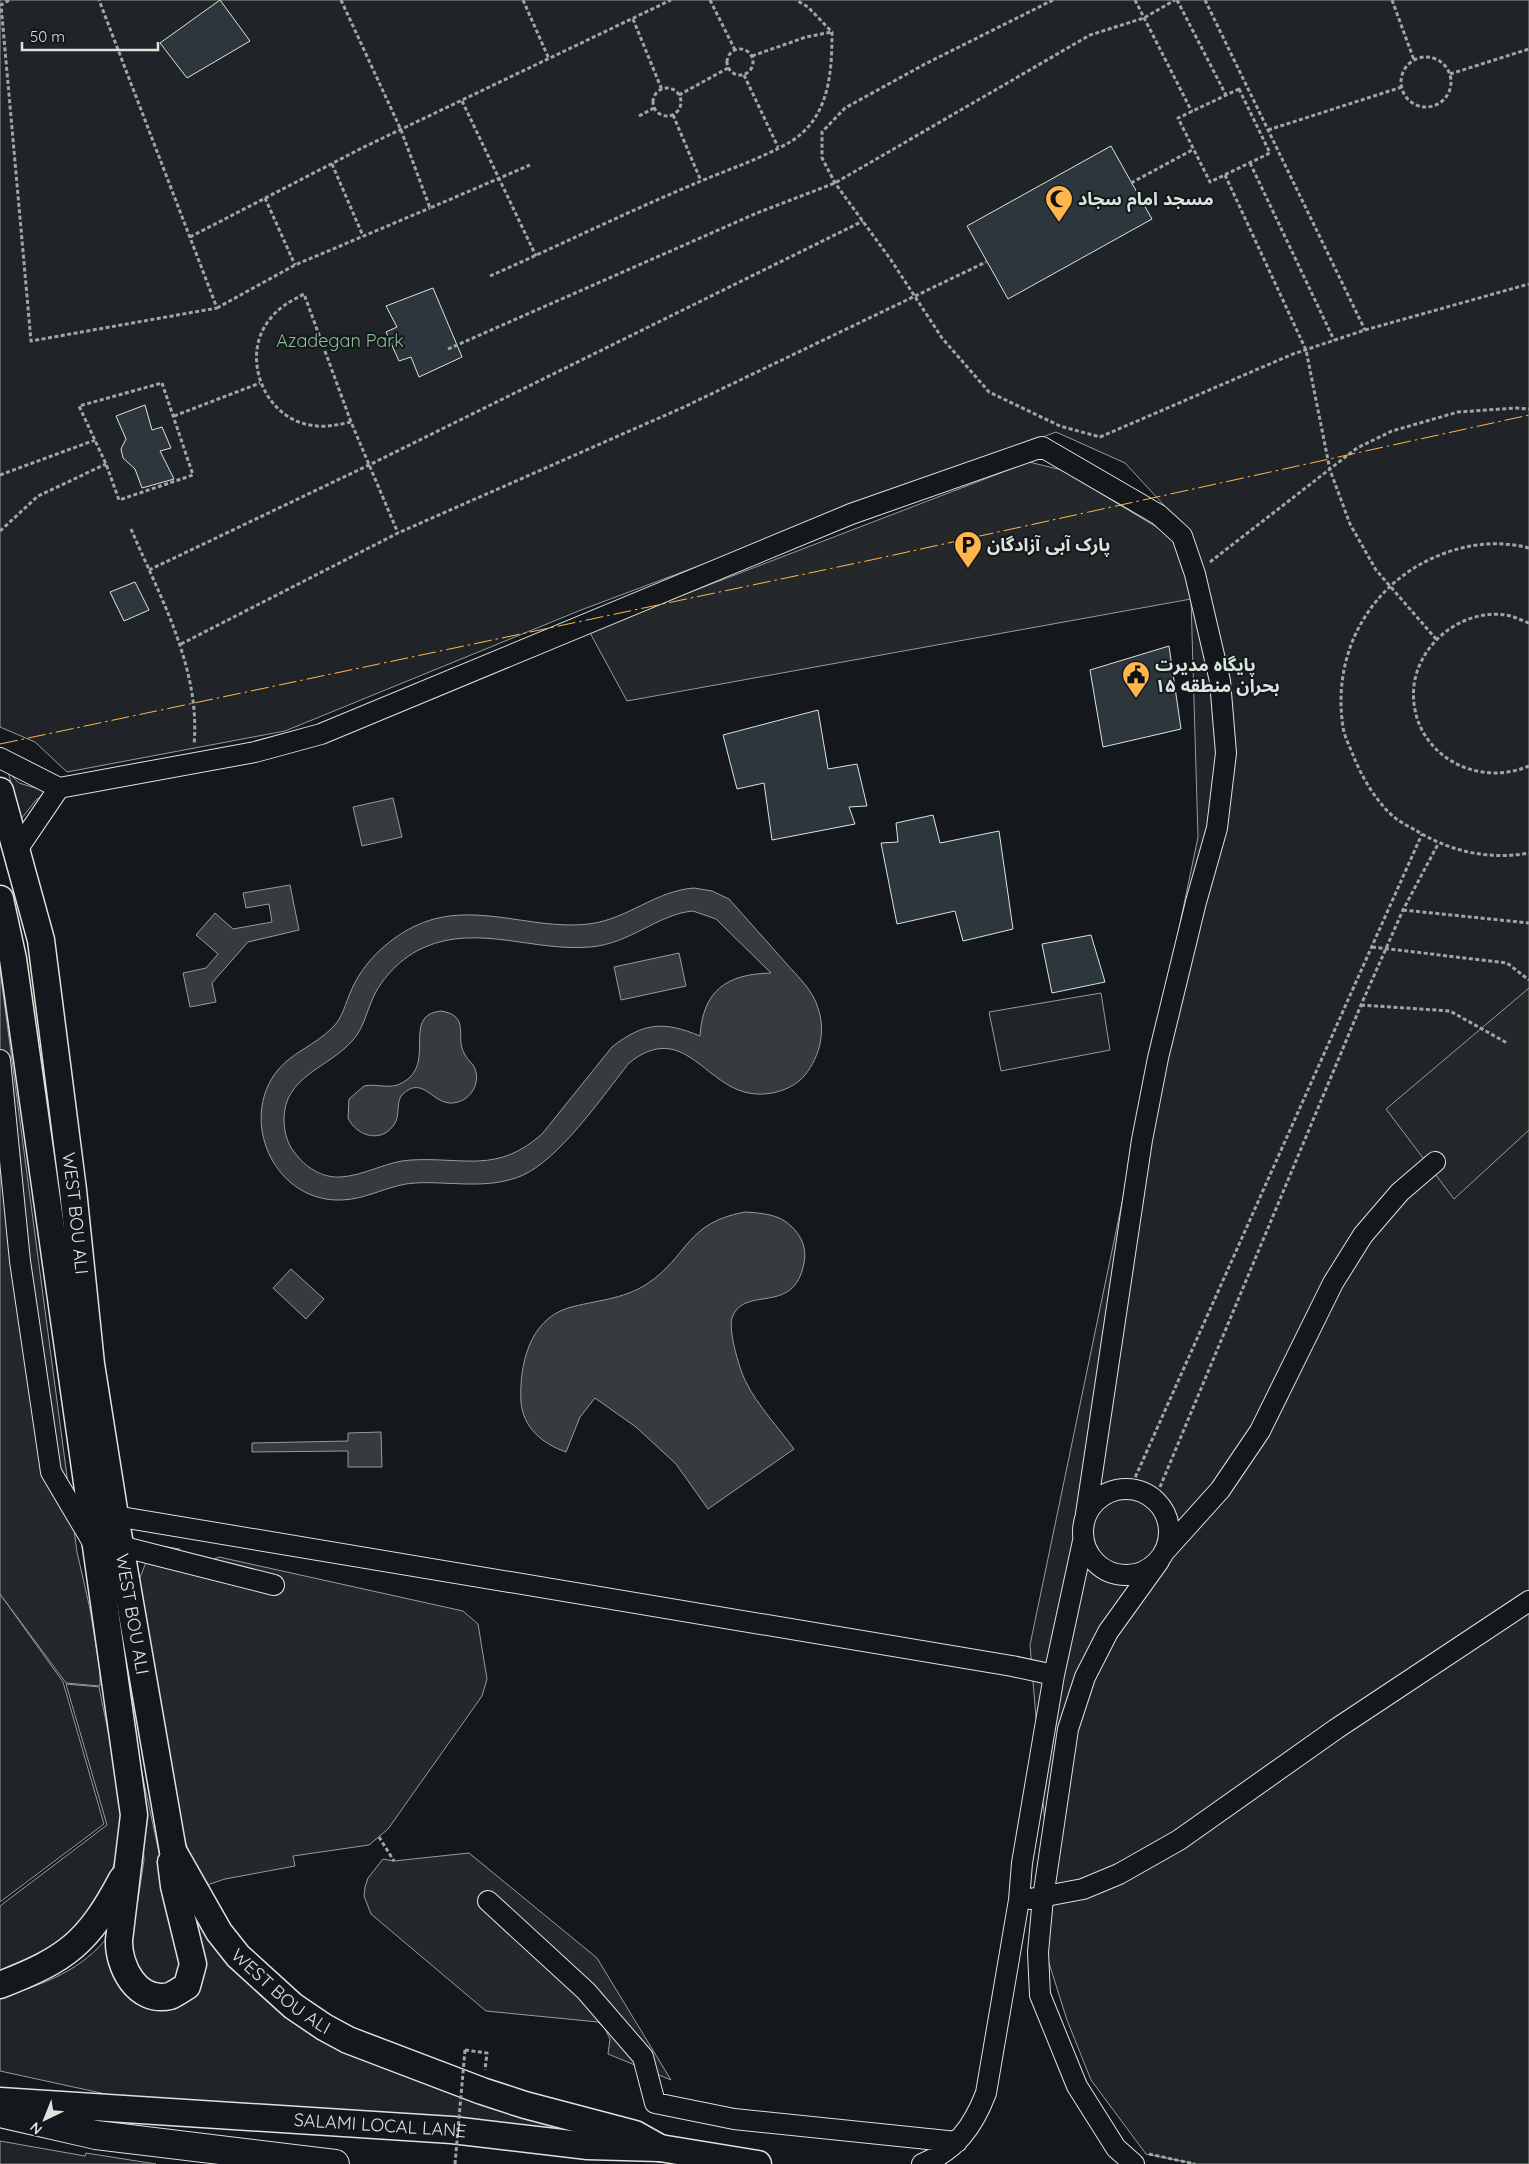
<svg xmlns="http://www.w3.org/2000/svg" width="1529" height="2164" font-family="Quicksand,'Noto Sans Arabic',sans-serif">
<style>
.green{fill:#202428;stroke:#939e99}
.parking{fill:#24282b;stroke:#939e99}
.water{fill:#363b3e;stroke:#939e99;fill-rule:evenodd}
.building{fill:#2c363c;stroke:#d8e6dc}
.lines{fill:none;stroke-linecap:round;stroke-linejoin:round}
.minor-casing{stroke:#d8e6dc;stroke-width:22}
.major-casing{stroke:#d8e6dc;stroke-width:29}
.highway-casing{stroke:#d8e6dc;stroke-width:30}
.path{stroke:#9da8a2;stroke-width:3;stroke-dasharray:4 2.5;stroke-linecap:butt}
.minor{stroke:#14181c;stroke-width:20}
.major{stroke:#14181c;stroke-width:26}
.highway{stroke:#14181c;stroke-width:28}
.path-bridge{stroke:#9da8a2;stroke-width:3;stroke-dasharray:4 2.5;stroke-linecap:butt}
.power{stroke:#ffb74d;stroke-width:1;stroke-dasharray:18 4 2.5 4;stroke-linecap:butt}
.labels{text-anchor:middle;stroke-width:4;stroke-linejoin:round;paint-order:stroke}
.poi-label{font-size:18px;font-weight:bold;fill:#d8e6dc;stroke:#14181c;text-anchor:start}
.park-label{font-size:18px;fill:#8ac095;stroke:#14181c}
.street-label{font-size:18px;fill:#d8e6dc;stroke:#14181c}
</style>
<rect width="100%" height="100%" fill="#14181c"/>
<path class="green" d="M0,0H1529V2164H1196L1146,2154L1091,2080L1067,2020L1042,1941L1052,1910L1030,1645L1198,837L1191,599L1173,515L1125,463L1056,432L581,610L285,731L67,772L35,742L0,727Z
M8,772L19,783L48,792L37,799L21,819Z
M1101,993L1110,1050L1001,1071L989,1012Z
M0,1594L63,1682L104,1824L0,1902Z
M66,1684L99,1687C107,1729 119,1774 121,1818C123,1867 93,1919 52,1946C36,1956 18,1963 0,1970V1906L107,1825Z
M140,1764L172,1913L181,1976L164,1988L136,1973L128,1940L138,1900L144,1860Z
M179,1881L275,2001L630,2140L147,2103L0,2071V1998C45,1983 81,1972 111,1933L124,1984L192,1992Z
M0,2141L85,2156L86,2153L156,2164H0Z"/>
<path class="parking" d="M1029,462L1062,470L1178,540L1191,599L627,701L589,631Z
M0,970L77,1552L90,1609L100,1670V1686L66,1683L0,1594Z
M1529,988V1130L1454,1199L1386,1109Z
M161,1546L180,1549L179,1552L212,1560L219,1557L463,1611L478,1624L487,1679L482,1696L388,1829L369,1845L293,1856L295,1866L225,1879L201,1887L181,1829L137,1585L152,1547Z
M469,1853L597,1958L671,2080L608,2054L610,2039L605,2029L598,2022L486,2011L371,1914L364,1896L365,1887L368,1878L383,1859L394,1861Z"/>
<path class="water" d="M393,798L402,837L362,846L353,807Z
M290,885L299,930L248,942L212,983L216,1002L190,1007L183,973L206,968L218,954L196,935L215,913L233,929L272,922L269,904L246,908L243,893Z
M694,888L712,891L729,899C748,920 766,941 785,962C797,976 813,990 818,1008C826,1031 820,1056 805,1075C793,1090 768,1097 749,1093C704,1085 683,1020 629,1063C602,1097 559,1160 521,1176C487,1190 450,1181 415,1183C390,1184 366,1200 341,1200C277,1202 240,1126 274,1075C289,1053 315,1046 333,1027C343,1017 345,1004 351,991C362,964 387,940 413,927C470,898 530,931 589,924C628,919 655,891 694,888ZM693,911L716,919L771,973C727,974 703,990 700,1036C664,1021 644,1022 612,1047L542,1134C497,1174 465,1157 411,1160C387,1161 364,1176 340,1177C322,1178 305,1167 295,1153C287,1144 284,1131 284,1119C284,1076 329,1068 353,1040C363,1029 366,1014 372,1000C381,978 403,956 425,947C478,924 535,952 590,947C630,944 658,914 693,911Z
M679,953L686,986L621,1000L614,967Z
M441,1011C471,1016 455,1036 464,1053C466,1058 470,1061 473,1065C482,1079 473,1098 458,1102C433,1110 424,1071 401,1096C396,1105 400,1114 395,1123C383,1144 357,1137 348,1118L349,1099L364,1086C377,1083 389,1090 402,1083C438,1064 400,1015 441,1011Z
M745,1212C761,1213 779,1214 791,1226C802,1236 807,1249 804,1263C794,1317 744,1284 732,1318C728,1331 740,1372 747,1384C756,1403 781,1431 794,1449L708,1509L676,1464L636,1427L595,1398L580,1417L566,1452C543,1444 523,1428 521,1402C519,1366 529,1320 568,1308C596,1300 622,1300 647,1284C689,1256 685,1223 745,1212Z
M291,1269L324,1299L306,1319L273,1288Z
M381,1432L382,1467H348V1451L252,1452V1443L348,1441V1433Z"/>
<path class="building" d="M220,0L250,41L187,78L160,43Z
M1111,146L1152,219L1008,299L967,226Z
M433,288L462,357L419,377L411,357L399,361L386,332L397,327L386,306Z
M145,405L152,430L162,427L171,448L160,451L174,479L142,488L135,469L123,458L121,449L126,439L116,416Z
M135,582L149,610L124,621L110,592Z
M1169,646L1181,729L1103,747L1090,670Z
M818,710L828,769L857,764L867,806L849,807L855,824L772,840L764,783L737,789L723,735Z
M933,815L940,843L999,831L1013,929L963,941L955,911L897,924L881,843L898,842L896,823Z
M1091,935L1105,982L1052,993L1042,944Z"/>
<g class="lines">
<defs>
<path id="minor" d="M0,758L59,788L255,752L321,734L851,514L1042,447L1159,515L1182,536L1195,574L1220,681L1226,753L1217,828L1196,902L1158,1058L1142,1140L1086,1514
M17,850L59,788
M0,1060L20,1261L51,1472L93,1543
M1083 1532a43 43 0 1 1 86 0a43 43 0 1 1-86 0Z
M115,1516L1012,1666L1054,1675
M120,1546L274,1585
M1166,1550L1220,1490L1260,1431L1333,1283L1363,1235L1400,1192L1435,1162
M1030,1899L1083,1889L1119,1874L1179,1840L1336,1729L1529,1601
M488,1901L586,1991L643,2057L655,2103L734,2119L957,2142
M922,2164C956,2150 973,2127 986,2093L1019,1900L1022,1863L1054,1675L1083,1541
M1134,2164L1116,2148L1077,2086L1040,1995L1038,1952L1043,1898L1068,1729L1085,1677L1108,1632L1159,1561"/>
<g id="major">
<path id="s1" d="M0,791L41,940L73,1190L91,1364L115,1516L173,1851L219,1932L238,1956L293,2006L324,2027L348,2040L482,2091L525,2105L635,2134L660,2148"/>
<path d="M0,899L13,959L134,1815L119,1940C118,1966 137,2004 170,1996C175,1994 182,1989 187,1986L193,1964L174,1886L171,1862"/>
<path d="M0,1985C67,1959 88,1943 122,1879"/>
<path id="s2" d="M0,2101L452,2130L588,2146L660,2148L758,2164"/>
</g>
<path id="highway" d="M0,2113L96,2135L335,2164"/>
</defs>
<use href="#minor" class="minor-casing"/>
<use href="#major" class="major-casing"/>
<use href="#highway" class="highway-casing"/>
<path class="path" d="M9,0L1,5L31,341L217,308L99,0
M341,0L401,130L430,208L530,165
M523,0L549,59
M710,0L735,50
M1053,0L925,64L845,108L822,132V158L835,183L891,260L942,338L989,392L1060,426L1100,437L1293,354L1365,330L1529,284
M1135,0L1192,112
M1177,0L1226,95
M1205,0L1365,330
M1392,0L1414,60
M633,19L662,90
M727 62a13 13 0 1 1 26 0a13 13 0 1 1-26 0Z
M752,56L806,37L832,32
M1401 82a25 25 0 1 1 50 0a25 25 0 1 1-50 0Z
M1450,74L1529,49
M744,75L778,147
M653 102a14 14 0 1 1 28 0a14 14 0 1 1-28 0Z
M1239,89L1270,153L1210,182L1178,118Z
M679,95L728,68
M462,101L536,256
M673,115L701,181
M639,116L654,108
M1268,130L1402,87
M1250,163L1334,340
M332,164L363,236
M1225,175L1306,350L1330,470L1350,524L1376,570L1436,639
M1131,183L1194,149
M265,198L295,265
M190,237L362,148L671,0
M490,276C558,246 625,213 694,184C721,172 781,152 801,134C830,109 832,68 832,32L808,7L796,0
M217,308L295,265L430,208
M448,349L757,213L835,183L1090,35L1144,18L1175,0
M162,383L193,475L119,500L106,464L79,406Z
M174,416L260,383
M351,422C337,425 324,428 310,425C263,417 240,355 270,319C279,307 291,301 304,294L351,422L398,533
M0,475L95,440
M131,529C160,597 201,669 194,745
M0,531L38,496L106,464
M1529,548C1502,541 1474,543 1448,552C1374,577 1331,649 1343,727C1344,736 1350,747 1353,755C1361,776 1377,803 1394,817C1401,823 1410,827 1417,831C1451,852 1490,860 1529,853
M1210,562L1357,448L1392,431L1458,412L1516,408L1529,409
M149,570L369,465L863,221
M1529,623C1523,621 1517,618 1511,616C1467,606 1420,640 1414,685C1407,749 1472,790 1529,766
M181,644L398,533L684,407L986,262
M1403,910L1529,923
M1372,947L1507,963L1529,980
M1361,1005L1450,1011L1507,1043
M1130,1489L1422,834
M1155,1499L1361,1005L1403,910L1438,844
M379,1837L394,1861
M465,2050L487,2053L485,2070
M1149,2154L1195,2164"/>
<use href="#minor" class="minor"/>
<use href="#major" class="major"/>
<use href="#highway" class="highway"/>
<path class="path-bridge" d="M455,2164L465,2050"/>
<path class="power" d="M0,744L871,560L1529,415"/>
</g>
<defs>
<symbol id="mosque-pin" viewBox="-11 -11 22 30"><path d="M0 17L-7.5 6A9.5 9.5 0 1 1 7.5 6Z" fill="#ffb74d" stroke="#14181c"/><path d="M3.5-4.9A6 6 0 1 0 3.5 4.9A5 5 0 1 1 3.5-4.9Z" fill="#111"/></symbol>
<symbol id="parking-pin" viewBox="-11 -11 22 30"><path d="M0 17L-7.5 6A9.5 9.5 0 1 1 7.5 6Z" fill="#ffb74d" stroke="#14181c"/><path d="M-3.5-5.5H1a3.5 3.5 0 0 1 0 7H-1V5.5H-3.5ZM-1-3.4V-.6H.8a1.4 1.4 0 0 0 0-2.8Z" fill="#111"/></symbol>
<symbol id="civic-pin" viewBox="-11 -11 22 30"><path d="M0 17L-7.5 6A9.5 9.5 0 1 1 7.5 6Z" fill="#ffb74d" stroke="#14181c"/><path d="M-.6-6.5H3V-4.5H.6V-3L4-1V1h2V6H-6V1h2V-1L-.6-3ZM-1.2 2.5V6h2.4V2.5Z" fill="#111"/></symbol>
</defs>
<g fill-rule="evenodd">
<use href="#mosque-pin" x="1043" y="183" width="32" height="43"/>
<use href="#parking-pin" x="952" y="529" width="32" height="43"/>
<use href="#civic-pin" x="1120" y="659" width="32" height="43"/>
</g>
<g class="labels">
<g class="poi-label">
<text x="1078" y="205">مسجد امام سجاد</text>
<text x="987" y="551">پارک آبی آزادگان</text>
<text x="1155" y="671">پایگاه مدیرت<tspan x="1155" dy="21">بحران منطقه ۱۵</tspan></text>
</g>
<g class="park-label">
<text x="340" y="347">Azadegan Park</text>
</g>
<g class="street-label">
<text dy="6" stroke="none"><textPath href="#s1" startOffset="430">WEST BOU ALI</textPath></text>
<text dy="6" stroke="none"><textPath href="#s1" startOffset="835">WEST BOU ALI</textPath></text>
<text dy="6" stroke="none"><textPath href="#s1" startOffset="1255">WEST BOU ALI</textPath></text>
<text dy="6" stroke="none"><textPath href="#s2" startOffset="381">SALAMI LOCAL LANE</textPath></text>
</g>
</g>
<g transform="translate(45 2119) rotate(223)" stroke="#14181c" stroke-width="4" paint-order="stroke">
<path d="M0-4L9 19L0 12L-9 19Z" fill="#d8e6dc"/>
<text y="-8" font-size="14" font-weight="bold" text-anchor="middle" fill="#d8e6dc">N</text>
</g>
<path d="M22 42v8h136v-8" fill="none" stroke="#d8e6dc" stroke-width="2.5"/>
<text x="30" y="42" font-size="15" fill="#d8e6dc" stroke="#14181c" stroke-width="4" paint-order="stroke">50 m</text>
</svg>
